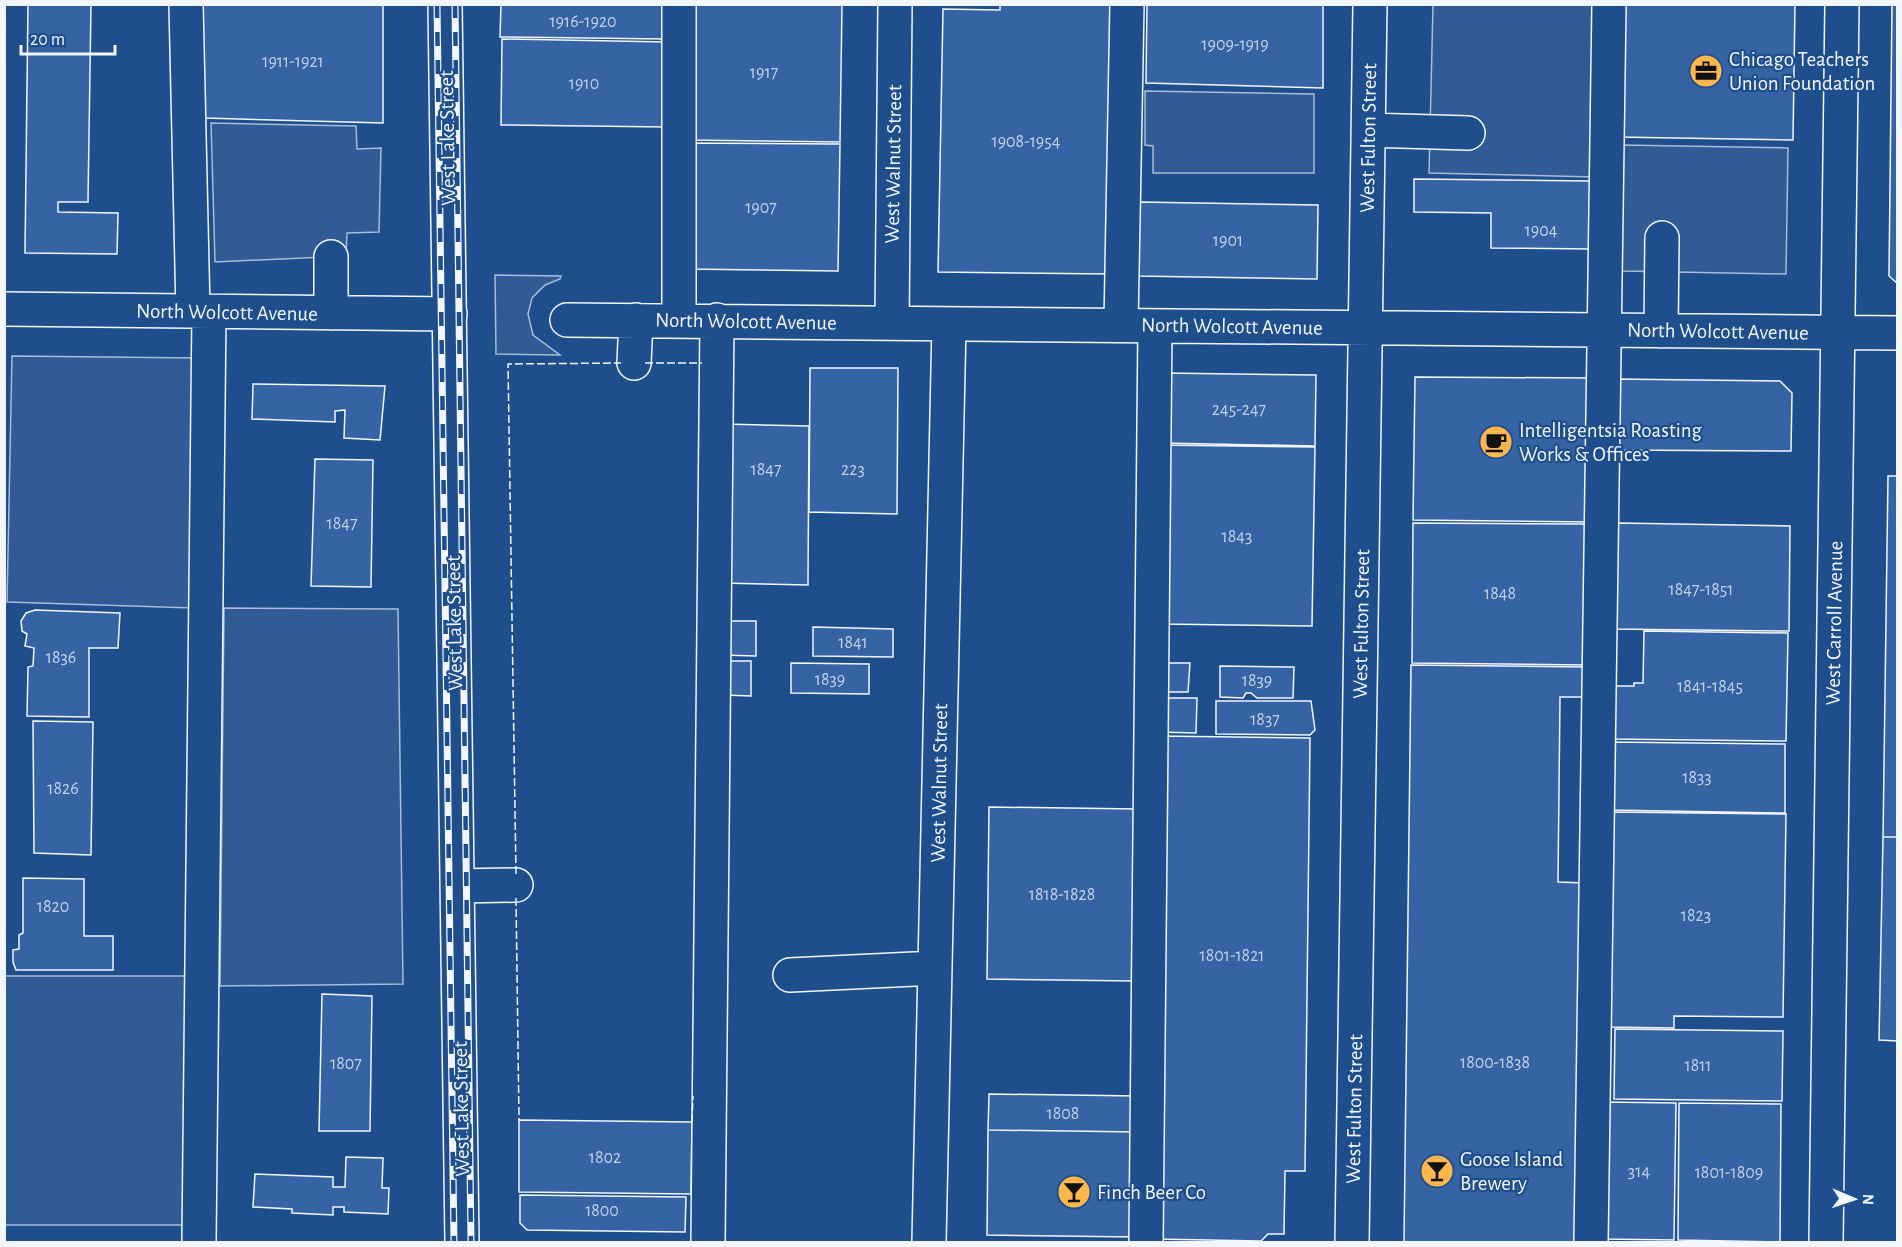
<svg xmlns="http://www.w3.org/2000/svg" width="1902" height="1247" font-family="'Alegreya Sans',sans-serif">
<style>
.built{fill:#305b95;stroke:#a8bbd7;stroke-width:1.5}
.building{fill:#3563a3;stroke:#f2f6ff;stroke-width:1.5}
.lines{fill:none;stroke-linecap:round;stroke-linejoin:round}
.minor-casing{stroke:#f2f6ff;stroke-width:36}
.major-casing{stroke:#f2f6ff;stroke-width:36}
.minor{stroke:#1f4e8c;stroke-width:33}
.major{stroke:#1f4e8c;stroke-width:33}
.rail-casing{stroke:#f2f6ff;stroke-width:7}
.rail{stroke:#1f4e8c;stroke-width:4.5;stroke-dasharray:14;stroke-linecap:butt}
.fence{stroke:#f2f6ff;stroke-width:1.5;stroke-dasharray:8 3;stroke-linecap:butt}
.labels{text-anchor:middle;stroke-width:4.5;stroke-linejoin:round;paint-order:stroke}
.number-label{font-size:18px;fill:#c3d1e8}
.poi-label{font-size:21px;fill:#f2f6ff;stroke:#1f4e8c;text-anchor:start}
.street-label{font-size:21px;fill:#f2f6ff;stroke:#1f4e8c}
</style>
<rect width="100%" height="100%" fill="#1f4e8c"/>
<path class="built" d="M1433,5H1599L1595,177L1429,173Z
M1145,91L1314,94V173H1153V146L1145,145Z
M211,123L356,126L357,149L381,148L379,232L347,233L346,256L215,262Z
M1623,145L1788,148L1786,274L1621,271Z
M495,275L561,276L560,279L545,285L532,298L528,314L533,335L560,355L496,354Z
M12,356L198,358L193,608L7,602Z
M224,608L398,609L403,984L220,986Z
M4,976H189L184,1225H5Z"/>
<path class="building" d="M28,4H91L88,202H58V212L118,213L117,254L25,253Z
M203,4H383V123L204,118Z
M501,4H666L665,39L500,37Z
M687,4H842L840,142L686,140Z
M1000,4H1114L1110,274L938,272L943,9L1000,10Z
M1147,4H1323V88L1146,83Z
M1618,4H1795L1793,140L1616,137Z
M1892,4H1898V284L1889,276Z
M502,39L667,42L666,127L501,125Z
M684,143L840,144L838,271L684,269Z
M1414,179L1592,181L1591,249L1491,248V213L1414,212Z
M1139,202L1318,205L1317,279L1137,276Z
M810,368H898L897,514L809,512Z
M1163,373L1316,375L1315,446L1162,443Z
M1415,377L1591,378L1590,522L1413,520Z
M1614,379L1780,381L1792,393L1791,451L1613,450Z
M253,384L385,386L380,440L344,438L345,410L335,411V422L252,419Z
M724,424L809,426L808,585L722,583Z
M1161,445L1315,447L1312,626L1159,624Z
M315,459L373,460L371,587L311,586Z
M1888,476H1898V837H1883Z
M1413,523L1589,524L1588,665L1412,663Z
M1618,523L1790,526L1789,631L1612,629Z
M35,610L120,613L118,648H89V717L27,716L28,667L33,666L34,648L25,646L27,634L22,631L21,621L26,613Z
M721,621H756V656L721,655Z
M813,627L893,629V657L813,656Z
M1644,631L1788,633L1786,741L1608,739L1609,686H1634V683H1643Z
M723,661H751V696L725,695Z
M791,663L869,664V694L791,693Z
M1164,663H1190L1188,692H1164Z
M1411,665L1588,667L1587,697H1560L1558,882L1585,883L1581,1242H1404Z
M1220,666L1294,667L1293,698H1257L1251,693H1246L1243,698L1220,697Z
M1158,698H1197L1196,733L1158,732Z
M1216,701H1311L1315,730L1310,735L1216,734Z
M33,721L93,722L91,855L34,853Z
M1160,736L1310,738L1305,1171H1285L1284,1234H1268L1261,1241L1154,1239Z
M1609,742L1785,744V813L1608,810Z
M989,807L1137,809L1135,981L987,979Z
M1609,812L1786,814L1783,1017L1674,1016V1028L1606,1027Z
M1883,837H1898V1041L1879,1040Z
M23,878L84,879V936H113V970H16L13,962V950L19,949V935L23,933Z
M322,994L372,996L370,1131H319Z
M1615,1029L1783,1031L1782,1101L1614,1099Z
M989,1094L1138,1096V1132L988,1130Z
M1605,1102L1676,1103L1674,1240L1602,1239Z
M1679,1103L1781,1104L1780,1242L1678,1240Z
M519,1120L692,1122L691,1194L519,1192Z
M988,1130L1138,1132L1136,1237L987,1235Z
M346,1157L383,1158L382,1188H389L388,1214L344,1212V1207H333V1215L292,1213V1209L253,1207L255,1174L333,1177V1187H345Z
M520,1195L686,1197L685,1232L527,1230L520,1223Z"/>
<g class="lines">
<defs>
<path id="minor" d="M186,4L193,311
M1368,130L1468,133
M331,257V313
M4,309L450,314
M567,320L1898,333
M679,321V4
M892,323L895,4
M1121,325L1127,4
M1661,331L1662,238
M634,363L636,320
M458,886L516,885
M790,975L935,968
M199,1242L209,312
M708,1242L717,320
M929,1242L949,324
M1146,1242L1155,326
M1352,1242L1370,4
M1591,1242L1609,4
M1826,1242L1842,4"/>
<path id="major" d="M445,4L462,1242"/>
</defs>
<use href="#minor" class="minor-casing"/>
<use href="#major" class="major-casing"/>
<use href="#minor" class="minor"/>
<use href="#major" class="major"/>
<defs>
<path id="rail" d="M437,4L454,1242
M455,4L471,1242"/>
</defs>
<use href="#rail" class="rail-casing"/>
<use href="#rail" class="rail"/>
<path class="fence" d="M645,363H702
M516,874L508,364L621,363
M516,898L519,1120
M692,1122L693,1096"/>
</g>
<defs>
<symbol id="office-disc" viewBox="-11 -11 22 22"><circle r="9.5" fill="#ffb74d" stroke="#1f4e8c"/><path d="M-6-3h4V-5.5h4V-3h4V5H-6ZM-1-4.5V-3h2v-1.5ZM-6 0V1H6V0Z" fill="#111"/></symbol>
<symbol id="cafe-disc" viewBox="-11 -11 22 22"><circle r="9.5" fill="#ffb74d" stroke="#1f4e8c"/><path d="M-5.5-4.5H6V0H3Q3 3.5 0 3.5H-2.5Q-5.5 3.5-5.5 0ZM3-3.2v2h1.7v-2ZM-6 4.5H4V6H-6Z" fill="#111"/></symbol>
<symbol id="bar-disc" viewBox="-11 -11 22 22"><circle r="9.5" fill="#ffb74d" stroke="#1f4e8c"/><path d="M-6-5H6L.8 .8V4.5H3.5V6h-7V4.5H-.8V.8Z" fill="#111"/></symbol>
</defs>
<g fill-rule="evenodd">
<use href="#office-disc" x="1687" y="52" width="38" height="38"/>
<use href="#cafe-disc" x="1477" y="423" width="38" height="38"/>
<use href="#bar-disc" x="1418" y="1152" width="38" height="38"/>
<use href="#bar-disc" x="1055" y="1173" width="38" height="38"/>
</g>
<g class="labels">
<g class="number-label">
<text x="583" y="27">1916-1920</text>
<text x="1235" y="50">1909-1919</text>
<text x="293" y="67">1911-1921</text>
<text x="764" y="78">1917</text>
<text x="584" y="89">1910</text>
<text x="1026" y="147">1908-1954</text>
<text x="761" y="213">1907</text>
<text x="1541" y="236">1904</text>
<text x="1228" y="246">1901</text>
<text x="1239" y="415">245-247</text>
<text x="766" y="475">1847</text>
<text x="853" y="475">223</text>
<text x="342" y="529">1847</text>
<text x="1237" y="542">1843</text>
<text x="1701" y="595">1847-1851</text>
<text x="1500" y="599">1848</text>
<text x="853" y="648">1841</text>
<text x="61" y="663">1836</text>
<text x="830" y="685">1839</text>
<text x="1257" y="686">1839</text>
<text x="1710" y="692">1841-1845</text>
<text x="1265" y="725">1837</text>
<text x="1697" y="783">1833</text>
<text x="63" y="794">1826</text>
<text x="1062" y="900">1818-1828</text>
<text x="53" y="912">1820</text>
<text x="1696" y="921">1823</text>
<text x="1232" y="961">1801-1821</text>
<text x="1495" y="1068">1800-1838</text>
<text x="346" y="1069">1807</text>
<text x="1698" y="1071">1811</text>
<text x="1063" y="1119">1808</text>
<text x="605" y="1163">1802</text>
<text x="1639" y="1177">314</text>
<text x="1729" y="1178">1801-1809</text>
<text x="602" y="1216">1800</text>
</g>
<g class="poi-label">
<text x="1729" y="66">Chicago Teachers<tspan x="1729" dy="24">Union Foundation</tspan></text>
<text x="1519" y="437">Intelligentsia Roasting<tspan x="1519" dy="24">Works &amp; Offices</tspan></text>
<text x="1460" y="1166">Goose Island<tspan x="1460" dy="24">Brewery</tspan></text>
<text x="1097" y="1199">Finch Beer Co</text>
</g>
<g class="street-label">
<text transform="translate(447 138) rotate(-91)" y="7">West Lake Street</text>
<text transform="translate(1368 138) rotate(-89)" y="7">West Fulton Street</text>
<text transform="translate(893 164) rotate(-89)" y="7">West Walnut Street</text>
<text transform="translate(227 312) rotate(1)" y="7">North Wolcott Avenue</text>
<text transform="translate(746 321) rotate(1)" y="7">North Wolcott Avenue</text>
<text transform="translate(1232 326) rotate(1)" y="7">North Wolcott Avenue</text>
<text transform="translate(1718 331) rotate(1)" y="7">North Wolcott Avenue</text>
<text transform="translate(454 623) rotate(-91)" y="7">West Lake Street</text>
<text transform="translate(1834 623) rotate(-89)" y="7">West Carroll Avenue</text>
<text transform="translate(1361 624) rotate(-89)" y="7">West Fulton Street</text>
<text transform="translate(939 783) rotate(-89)" y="7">West Walnut Street</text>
<text transform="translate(461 1109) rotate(-91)" y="7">West Lake Street</text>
<text transform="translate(1354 1109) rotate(-89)" y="7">West Fulton Street</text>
</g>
</g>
<rect width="1902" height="1247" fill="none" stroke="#f2f6ff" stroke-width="12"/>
<g transform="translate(1854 1199) rotate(92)" stroke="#1f4e8c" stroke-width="4.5" paint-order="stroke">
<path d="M0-4.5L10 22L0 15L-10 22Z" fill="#f2f6ff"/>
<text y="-9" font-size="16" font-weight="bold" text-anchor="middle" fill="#f2f6ff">N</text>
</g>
<path d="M21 45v9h94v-9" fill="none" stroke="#f2f6ff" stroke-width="3"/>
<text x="30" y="45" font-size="18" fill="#f2f6ff" stroke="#1f4e8c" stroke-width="4.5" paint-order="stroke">20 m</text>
</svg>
